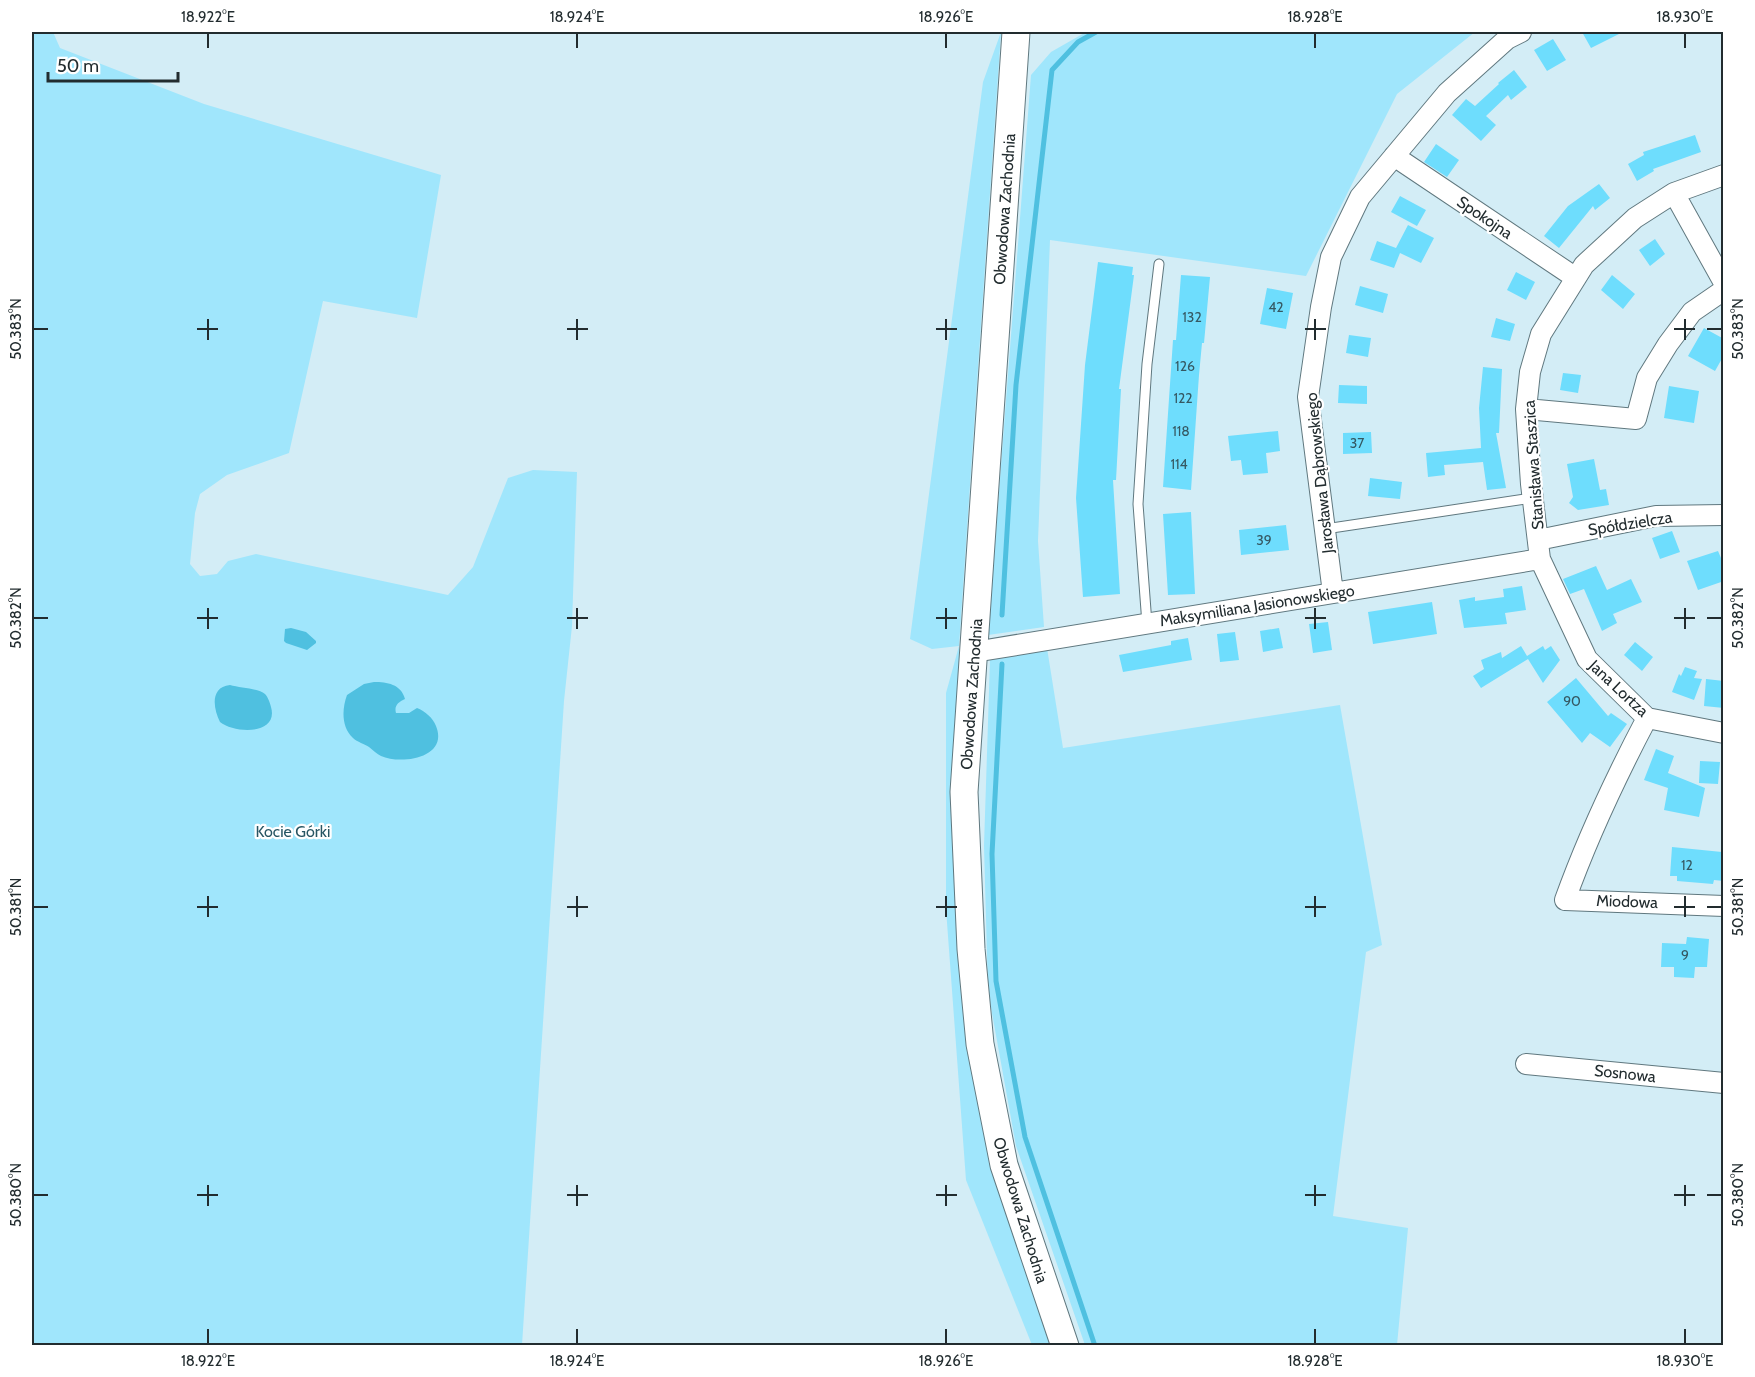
<svg xmlns="http://www.w3.org/2000/svg" width="1755" height="1377" font-family="Cabin,sans-serif">
<style>
.green{fill:#a0e6fc}
.water{fill:#4fc0e0}
.lines{fill:none;stroke-linecap:round;stroke-linejoin:round}
.stream{stroke:#4fc0e0;stroke-width:5}
.building{fill:#6eddfd}
.service-casing{stroke:#60787f;stroke-width:11}
.minor-casing{stroke:#60787f;stroke-width:22}
.secondary-casing{stroke:#60787f;stroke-width:29}
.service{stroke:#fff;stroke-width:9}
.minor{stroke:#fff;stroke-width:20}
.secondary{stroke:#fff;stroke-width:27}
.ticks{fill:none;stroke:#222c2f;stroke-width:2}
.labels{text-anchor:middle;stroke-width:4.5;stroke-linejoin:round;paint-order:stroke}
.number-label{font-size:14px;fill:#355862}
.street-label{font-size:16px;fill:#222c2f;stroke:#fff}
.park-label{font-size:16px;fill:#275664;stroke:#fff}
.neatline{fill:none;stroke:#222c2f;stroke-width:2}
.ticks-label{font-size:15px;text-anchor:middle;fill:#222c2f}
</style>
<rect width="100%" height="100%" fill="#d3edf6"/>
<path class="green" d="M32,32H53L60,48L204,104L441,175L417,318L323,301L289,453L227,475L200,494L195,513L190,564L200,576L217,574L228,561L256,554L448,595L473,567L508,478L533,470L577,472L572,626L564,701L522,1345H32Z
M1001,32L959,646L962,689L954,856L975,1092L1016,1242L1054,1345H1032L966,1180L946,909V693L959,646L932,649L910,639L983,82Z
M1086,32H1475L1397,94L1306,276L1050,240L1038,541L1044,627L988,635L1031,75L1051,52Z
M1047,648L1063,748L1340,705L1382,945L1366,952L1333,1216L1408,1228L1397,1345H1085L1016,1146L988,991L984,846L990,660Z"/>
<path class="water" d="M291,628L306,632L316,641V643L307,650L286,643L284,641L285,629Z
M374,682C387,682 401,684 405,699C398,702 394,706 396,713H409L417,708C425,711 433,718 436,726C449,758 401,765 381,756C377,754 373,750 369,747C365,744 357,742 353,738C341,727 342,709 347,695L364,684Z
M230,685C240,688 258,688 265,694C268,697 270,703 271,707C279,735 235,734 220,722C213,708 210,687 230,685Z"/>
<g class="lines">
<path class="stream" d="M1002,615L1016,385L1052,70L1078,42L1096,32
M1002,664L992,854L996,981L1025,1137L1095,1346"/>
</g>
<path class="building" d="M1582,32H1623L1591,48Z
M1553,39L1566,60L1547,71L1534,50Z
M1514,70L1527,87L1511,100L1508,95L1486,116L1496,125L1481,141L1452,115L1466,99L1475,106L1499,84L1498,83Z
M1695,135L1701,152L1653,169L1654,171L1637,181L1628,164L1644,155L1643,152Z
M1436,144L1459,160L1447,177L1424,162Z
M1599,184L1610,198L1595,210L1593,206L1559,248L1544,236L1568,206Z
M1400,196L1426,210L1417,226L1391,212Z
M1408,225L1434,238L1421,263L1400,253L1394,268L1370,260L1377,241L1396,248Z
M1655,239L1665,254L1650,266L1639,250Z
M1098,262L1133,267L1132,275H1134L1119,389H1121L1116,480H1113L1120,594L1083,597L1076,498L1085,365Z
M1516,272L1535,282L1526,300L1507,290Z
M1181,275L1210,277L1204,343H1202L1199,375L1191,490L1163,487L1173,340H1176Z
M1612,275L1635,294L1623,309L1601,290Z
M1360,286L1388,294L1383,313L1355,305Z
M1267,288L1293,293L1286,329L1260,324Z
M1496,318L1515,324L1510,341L1491,337Z
M1704,328L1724,339V355L1715,371L1688,356Z
M1349,335L1371,338L1368,357L1346,353Z
M1483,367L1502,369L1499,433H1496L1506,488L1487,490L1483,462L1444,465L1445,475L1428,477L1426,453L1481,448L1479,408Z
M1563,373L1581,375L1578,393L1560,390Z
M1339,385L1367,386V404L1338,403Z
M1669,386L1699,391L1694,423L1664,418Z
M1278,431L1280,451L1266,453L1268,473L1243,475L1241,460L1231,461L1228,436Z
M1371,432L1372,453L1343,454V433Z
M1594,459L1600,490L1606,489L1609,505L1578,510L1569,503L1573,497L1567,464Z
M1370,478L1402,482L1400,499L1368,496Z
M1191,512L1195,594L1168,595L1163,514Z
M1286,525L1289,550L1241,555L1239,530Z
M1672,531L1680,552L1660,559L1652,538Z
M1718,551L1724,565V581L1698,590L1687,561Z
M1596,566L1607,590L1631,579L1642,602L1613,614L1617,623L1602,631L1584,589L1570,594L1563,579Z
M1522,586L1526,610L1505,613L1507,624L1464,628L1459,600L1475,597V601L1504,597L1503,589Z
M1432,602L1437,634L1373,644L1368,612Z
M1328,622L1332,650L1313,653L1309,624Z
M1279,628L1283,648L1263,652L1260,631Z
M1235,632L1239,660L1220,662L1217,634Z
M1188,638L1192,660L1123,672L1119,655L1171,645V641Z
M1635,642L1653,657L1642,671L1624,655Z
M1521,646L1527,656L1543,646L1545,650L1551,646L1560,660L1543,683L1528,659L1481,688L1473,676L1484,669L1481,660L1501,652L1502,658Z
M1685,667L1697,671L1694,678L1702,679L1694,700L1672,692L1679,674L1681,676Z
M1576,678L1608,716L1611,713L1627,724L1610,747L1590,733L1582,743L1547,702Z
M1706,679L1724,681V708L1704,706Z
M1656,749L1674,756L1668,773L1705,788L1699,817L1664,810L1668,788L1644,780Z
M1700,761L1720,762L1718,784L1699,783Z
M1672,847L1722,852L1724,881L1714,880L1713,884L1677,881V876H1670Z
M1687,937L1709,939L1707,967H1695L1694,978L1674,977V967H1661L1662,943L1686,944Z"/>
<g class="lines">
<defs>
<path id="service" d="M1325,529L1532,498
M1147,624L1138,504L1147,364L1159,264"/>
<path id="minor" d="M1394,156L1576,278
M1724,175L1674,193L1635,218L1584,265L1541,334L1530,372L1526,409L1531,484L1540,559L1587,659L1647,718L1724,733
M1674,193L1724,283
M1526,409L1636,419L1647,378L1668,344L1692,312L1724,290
M1538,540L1656,516L1724,515
M1333,593L1308,397L1321,307L1331,257L1360,197L1447,93L1507,39L1521,32
M974,652L1540,559
M1647,718C1616,777 1588,836 1565,900L1724,906
M1526,1064L1724,1083"/>
<path id="secondary" d="M1016,32L964,792L971,949L980,1044L1004,1165L1065,1346"/>
</defs>
<use href="#service" class="service-casing"/>
<use href="#minor" class="minor-casing"/>
<use href="#secondary" class="secondary-casing"/>
<use href="#service" class="service"/>
<use href="#minor" class="minor"/>
<use href="#secondary" class="secondary"/>
</g>
<path class="ticks" d="M208,33V48M577,33V48M946,33V48M1315,33V48M1685,33V48M208,319V340M577,319V340M946,319V340M1315,319V340M1685,319V340M33,329H48M197,329H218M567,329H588M936,329H957M1305,329H1326M1674,329H1695M1707,329H1722M208,608V629M577,608V629M946,608V629M1315,608V629M1685,608V629M33,618H48M197,618H218M567,618H588M936,618H957M1305,618H1326M1674,618H1695M1707,618H1722M208,896V917M577,896V917M946,896V917M1315,896V917M1685,896V917M33,907H48M197,907H218M567,907H588M936,907H957M1305,907H1326M1674,907H1695M1707,907H1722M208,1185V1206M577,1185V1206M946,1185V1206M1315,1185V1206M1685,1185V1206M33,1195H48M197,1195H218M567,1195H588M936,1195H957M1305,1195H1326M1674,1195H1695M1707,1195H1722M208,1329V1344M577,1329V1344M946,1329V1344M1315,1329V1344M1685,1329V1344"/>
<g class="labels">
<g class="number-label">
<text x="1276" y="312">42</text>
<text x="1192" y="322">132</text>
<text x="1185" y="371">126</text>
<text x="1183" y="403">122</text>
<text x="1181" y="436">118</text>
<text x="1357" y="448">37</text>
<text x="1179" y="469">114</text>
<text x="1264" y="545">39</text>
<text x="1572" y="706">90</text>
<text x="1687" y="870">12</text>
<text x="1685" y="960">9</text>
</g>
<g class="street-label">
<text transform="translate(1004 209) rotate(-86)" y="6">Obwodowa Zachodnia</text>
<text transform="translate(1485 217) rotate(34)" y="6">Spokojna</text>
<text transform="translate(1533 465) rotate(-94)" y="6">Stanisława Staszica</text>
<text transform="translate(1319 473) rotate(-96)" y="6">Jarosława Dąbrowskiego</text>
<text transform="translate(1630 523) rotate(-9)" y="6">Spółdzielcza</text>
<text transform="translate(1257 605) rotate(-9)" y="6">Maksymiliana Jasionowskiego</text>
<text transform="translate(1619 688) rotate(43)" y="6">Jana Lortza</text>
<text transform="translate(971 694) rotate(-86)" y="6">Obwodowa Zachodnia</text>
<text transform="translate(1627 901) rotate(2)" y="6">Miodowa</text>
<text transform="translate(1625 1073) rotate(6)" y="6">Sosnowa</text>
<text transform="translate(1021 1210) rotate(73)" y="6">Obwodowa Zachodnia</text>
</g>
<g class="park-label">
<text x="293" y="837">Kocie Górki</text>
</g>
</g>
<rect width="1755" height="1377" fill="none" stroke="#ffffff" stroke-width="66"/>
<path d="M48 72v9h130v-9" fill="none" stroke="#222c2f" stroke-width="3"/>
<text x="57" y="72" font-size="18" fill="#222c2f" stroke="#ffffff" stroke-width="4.5" paint-order="stroke">50 m</text>
<rect x="33" y="33" width="1689" height="1311" class="neatline"/>
<g class="ticks-label">
<text x="208" y="22">18.922°E</text>
<text x="577" y="22">18.924°E</text>
<text x="946" y="22">18.926°E</text>
<text x="1315" y="22">18.928°E</text>
<text x="1685" y="22">18.930°E</text>
<text transform="translate(16 329) rotate(-90)" y="5">50.383°N</text>
<text transform="translate(1738 329) rotate(-90)" y="5">50.383°N</text>
<text transform="translate(16 618) rotate(-90)" y="5">50.382°N</text>
<text transform="translate(1738 618) rotate(-90)" y="5">50.382°N</text>
<text transform="translate(16 907) rotate(-90)" y="5">50.381°N</text>
<text transform="translate(1738 907) rotate(-90)" y="5">50.381°N</text>
<text transform="translate(16 1195) rotate(-90)" y="5">50.380°N</text>
<text transform="translate(1738 1195) rotate(-90)" y="5">50.380°N</text>
<text x="208" y="1366">18.922°E</text>
<text x="577" y="1366">18.924°E</text>
<text x="946" y="1366">18.926°E</text>
<text x="1315" y="1366">18.928°E</text>
<text x="1685" y="1366">18.930°E</text>
</g>
</svg>
